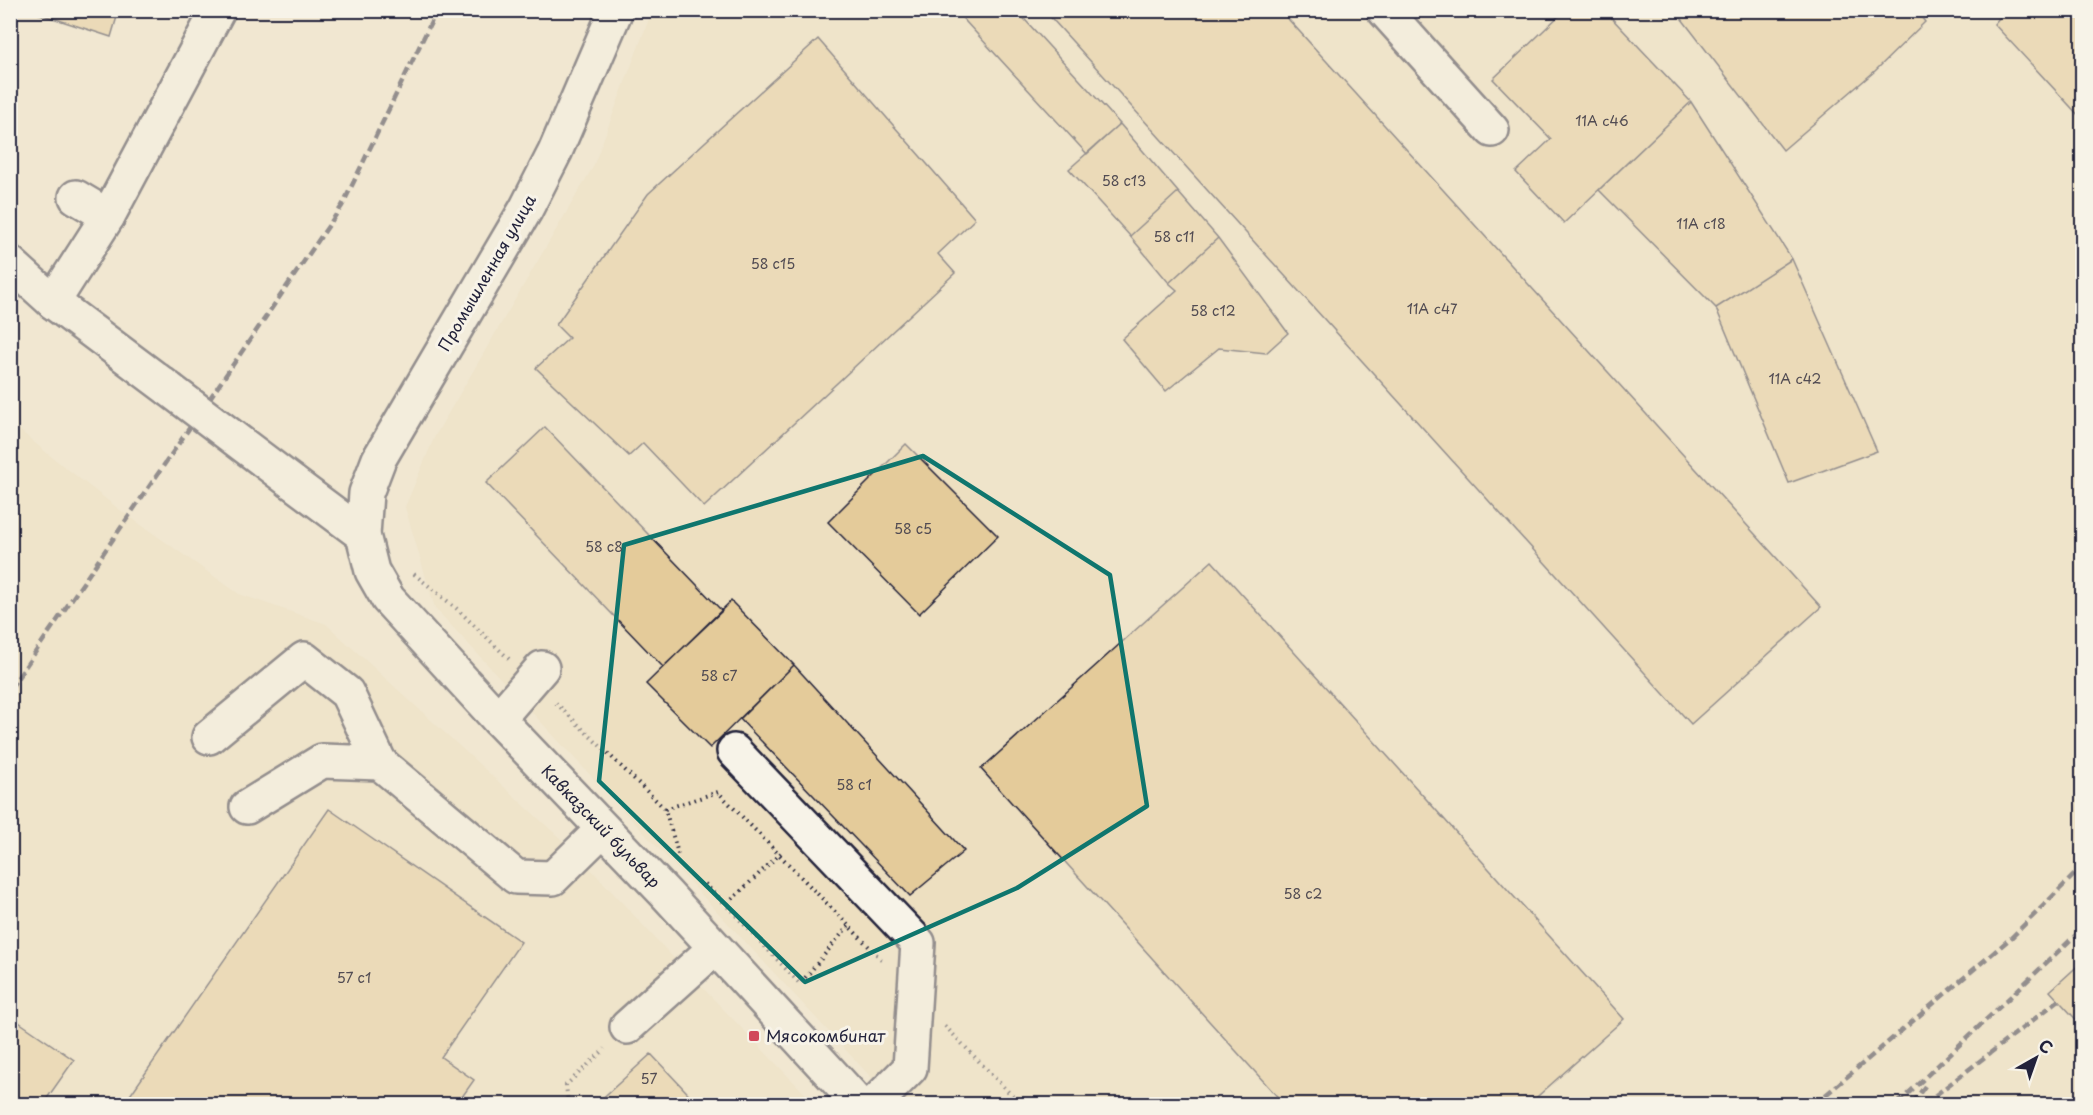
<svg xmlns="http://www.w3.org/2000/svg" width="2093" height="1115" font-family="'Playpen Sans',sans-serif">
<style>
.built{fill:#eddfc0}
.building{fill:#e4cb9a;stroke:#22223b;stroke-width:1.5}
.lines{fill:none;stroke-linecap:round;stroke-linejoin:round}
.minor-casing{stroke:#22223b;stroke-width:38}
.path{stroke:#22223b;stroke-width:4;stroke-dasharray:1.5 4.5;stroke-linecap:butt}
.minor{stroke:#f7f3e8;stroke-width:33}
.rail{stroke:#22223b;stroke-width:4.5;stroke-dasharray:9 4.5;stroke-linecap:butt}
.minor-bridge-casing{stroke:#22223b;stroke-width:38;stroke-linecap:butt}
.minor-bridge{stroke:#f7f3e8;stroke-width:33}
.marked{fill:none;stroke:#0f766e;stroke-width:4.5;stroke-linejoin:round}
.poi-dot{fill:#d1495b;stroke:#f7f3e8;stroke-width:2}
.labels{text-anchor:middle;stroke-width:6;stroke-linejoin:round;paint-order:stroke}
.number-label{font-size:14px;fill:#524c53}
.street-label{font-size:16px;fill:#22223b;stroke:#f7f3e8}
.poi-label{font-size:16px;fill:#22223b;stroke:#f7f3e8;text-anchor:start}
</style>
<rect width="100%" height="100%" fill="#f1e7d1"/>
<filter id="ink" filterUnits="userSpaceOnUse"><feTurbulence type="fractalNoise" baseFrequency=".0167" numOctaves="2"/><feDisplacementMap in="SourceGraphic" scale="12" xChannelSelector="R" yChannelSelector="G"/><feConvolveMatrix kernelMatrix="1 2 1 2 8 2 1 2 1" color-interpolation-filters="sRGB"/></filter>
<g filter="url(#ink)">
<path class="built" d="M652,11H2082V1104H896L435,608L405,507L435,436L593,167Z
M10,422L48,454L120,510L239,594L326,624L574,851L668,952L815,1104H11Z"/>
<path class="building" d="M28,10H119L111,37Z
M955,10H1016L1120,124L1087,154Z
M1044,10H1280L1821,607L1691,724Z
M1565,10H1604L1691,102L1564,223L1516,172L1551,139L1493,79Z
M1675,10H1916L1925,22L1875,71L1783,150Z
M2006,10H2082V119L1994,24Z
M818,39L975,219L938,254L955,273L704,507L643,443L629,456L536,368L569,338L556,325L648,194Z
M1691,102L1792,259L1716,308L1599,190Z
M1120,124L1178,192L1130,236L1069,169Z
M1178,192L1218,238L1169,283L1130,236Z
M1218,238L1288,333L1266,353L1219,348L1166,391L1122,339L1177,290L1169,283Z
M1792,259L1877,451L1789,483L1716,308Z
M545,427L722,611L663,667L486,483Z
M906,444L998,536L919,614L828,522Z
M1212,561L1624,1019L1529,1104H1284L981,769Z
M731,601L794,665L710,748L646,684Z
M794,665L964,851L910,896L740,719Z
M329,809L521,942L441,1057L474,1080L457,1104H124Z
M2082,962V1026L2050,991Z
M10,1016L74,1060L43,1104H10Z
M651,1054L698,1104H596Z"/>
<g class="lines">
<defs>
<g id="minor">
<path id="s1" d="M616,10L555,152L526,209L379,459L366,493L363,535L372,571L388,599L498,719L666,894L859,1104"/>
<path d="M1384,10L1492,130"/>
<path d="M76,197L108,216"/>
<path d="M10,263L53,302L169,389"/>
<path d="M53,302L108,216L218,10"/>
<path d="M292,482L363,535"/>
<path d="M498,719L542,668"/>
<path d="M209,737L304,659L347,693L380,763"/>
<path d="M734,751L918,943L910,1068L874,1104"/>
<path d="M247,807L322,761L380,763L516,877L553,878L603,829"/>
<path d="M627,1027L715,948"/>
</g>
</defs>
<use href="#minor" class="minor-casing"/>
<path class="path" d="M414,574L456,608L509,659
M556,703L665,809L679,857
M665,809L718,792L884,962
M781,853L726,905L800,984L850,924
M705,884L726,905
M945,1026L1020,1104
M568,1104L566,1085L605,1049"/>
<use href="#minor" class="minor"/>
<path class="rail" d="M10,689L342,206L437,10
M1815,1104L2012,937L2082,867
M1897,1104L2082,929
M1912,1104L1925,1086
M1924,1104L2059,1000"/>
<defs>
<path id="minor-bridge" d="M169,389L292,482"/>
</defs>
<use href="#minor-bridge" class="minor-bridge-casing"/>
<use href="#minor-bridge" class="minor-bridge"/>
</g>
</g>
<path d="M0 0H2093V1115H0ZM923,456L1110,575L1147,806L1017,888L805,982L599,781L624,545Z" fill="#f1e7d1" fill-opacity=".55" fill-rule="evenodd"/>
<path class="marked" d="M923,456L1110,575L1147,806L1017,888L805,982L599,781L624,545Z"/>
<rect class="poi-dot" x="748" y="1030" width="12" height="12" rx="3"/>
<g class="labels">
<g class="number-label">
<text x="1602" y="126">11А с46</text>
<text x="1124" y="186">58 с13</text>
<text x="1701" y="229">11А с18</text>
<text x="1174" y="242">58 с11</text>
<text x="773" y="269">58 с15</text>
<text x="1432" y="314">11А с47</text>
<text x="1213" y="316">58 с12</text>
<text x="1795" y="384">11А с42</text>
<text x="913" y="534">58 с5</text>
<text x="604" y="552">58 с8</text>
<text x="719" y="681">58 с7</text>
<text x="854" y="790">58 с1</text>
<text x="1303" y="899">58 с2</text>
<text x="354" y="983">57 с1</text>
<text x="649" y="1084">57</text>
</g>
<g class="street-label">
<text transform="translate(487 273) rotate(-60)" y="6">Промышленная улица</text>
<text dy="6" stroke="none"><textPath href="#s1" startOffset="968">Кавказский бульвар</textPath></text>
</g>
<g class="poi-label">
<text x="766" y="1042">Мясокомбинат</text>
</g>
</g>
<rect width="2093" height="1115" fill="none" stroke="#f7f3e8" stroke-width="36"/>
<rect x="18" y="18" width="2057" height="1079" fill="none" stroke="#22223b" stroke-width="2" filter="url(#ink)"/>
<g transform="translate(2036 1058) rotate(40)" stroke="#f7f3e8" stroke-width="4.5" paint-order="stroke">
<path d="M0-4.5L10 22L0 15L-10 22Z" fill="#22223b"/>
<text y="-9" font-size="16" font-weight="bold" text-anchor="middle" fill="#22223b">С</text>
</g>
</svg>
